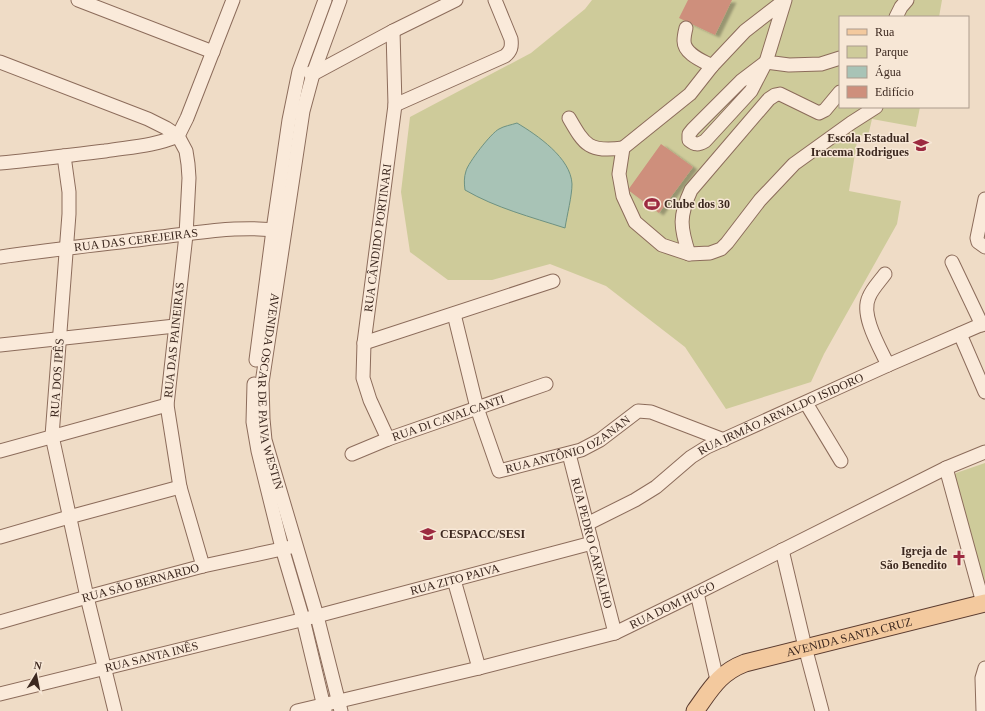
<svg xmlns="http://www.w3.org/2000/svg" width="985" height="711" font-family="Georgia,serif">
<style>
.green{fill:#cecb9a}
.water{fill:#a8c3b6;stroke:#6e9282}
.building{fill:#ce8f7c;filter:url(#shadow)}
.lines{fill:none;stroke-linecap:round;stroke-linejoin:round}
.minor-casing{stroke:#8c6c5b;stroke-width:15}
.major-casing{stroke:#5a3b2f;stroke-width:19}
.minor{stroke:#faeada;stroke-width:13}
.major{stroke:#f3c99e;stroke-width:17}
.labels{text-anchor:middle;stroke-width:3;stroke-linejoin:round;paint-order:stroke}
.poi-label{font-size:12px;font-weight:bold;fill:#3c281f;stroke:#f7e7d6;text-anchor:end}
.street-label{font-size:12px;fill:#3c281f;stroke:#f7e7d6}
</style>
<defs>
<filter id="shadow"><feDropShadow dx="4.5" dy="2.5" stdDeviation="1" flood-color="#0004"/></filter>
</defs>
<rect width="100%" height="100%" fill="#efdcc6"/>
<path class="green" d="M592,0H942L939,17H840V107H920L916,127L872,119L868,136L858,135L849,191L901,201L897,224L824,354L811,382L726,409L685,347L606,286L550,264L492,280H448L410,252L401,192L410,117L531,53L585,9Z
M985,463V594L952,479L956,473Z"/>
<path class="water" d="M517,123C537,135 571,158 572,184C572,196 567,215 565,228C531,217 496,208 465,190C464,183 464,177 466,171C468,163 491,133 499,129C504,126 511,125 517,123Z"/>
<path class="building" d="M688,0H732L715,35L679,18Z
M661,144L693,167L659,213L628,190Z"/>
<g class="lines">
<defs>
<g id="minor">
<path d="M78,0L213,52"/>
<path id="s1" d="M340,0L313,74L303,111L262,383L263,419L265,440L317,616L341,711"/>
<path d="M896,17L901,7L907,0"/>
<path d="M686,28C685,32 684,37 684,41C684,54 703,61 712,66"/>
<path d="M840,58L821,64L789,65L766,62L785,0L745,31L712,66L690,94L623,148L619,174L623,196L635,222L662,245L689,254L710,253L721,249L727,243L760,200L794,164L851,123L876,107"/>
<path d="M0,62L148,119L166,128L178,136L186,151L188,164L189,178L186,235L167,405L180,487L203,566"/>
<path d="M766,62L751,91L705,141C698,145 695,145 689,140V134L693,129L741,81Z"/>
<path d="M310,73L313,74L393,31L456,0"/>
<path d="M395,105L505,56C511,51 512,47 511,39L495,0"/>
<path d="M569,118C585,146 589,152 623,148"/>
<path d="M178,136L187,118L233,0"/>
<path d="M64,156L69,192V214L52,436L87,597L115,711"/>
<path d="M0,163C35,160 70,155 105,151C129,147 154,146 178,136"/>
<path d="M985,199L977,238L978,242L985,247"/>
<path d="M689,254C680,227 679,216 691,190L769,99L775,95L780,94L819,113L825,110L840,92"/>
<path id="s2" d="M0,257C56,249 113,243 169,236C205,232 245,225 281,231"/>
<path d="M952,262L982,325"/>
<path d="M885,274C880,281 872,289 869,297C860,315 880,348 888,365"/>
<path id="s3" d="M454,314L477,408L499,471L581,450L600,440L638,411L651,412L724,440"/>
<path d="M960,334L985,392"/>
<path d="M364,343L553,281"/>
<path d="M0,345L175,326"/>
<path d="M256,360L273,230L289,120L299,71L325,0"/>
<path d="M254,384L253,422L258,451L282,548L303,619L325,711"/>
<path d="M806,403L841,461"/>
<path id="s4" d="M388,439L370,400L363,378L364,343L395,105L393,31"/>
<path d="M0,451L167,405"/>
<path id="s5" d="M352,454L388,439L546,384"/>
<path id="s6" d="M569,454L615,633"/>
<path d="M946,468L983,603"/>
<path id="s7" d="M587,524L635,500L656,487L691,457L707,447L888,365L985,323"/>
<path d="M0,537L69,517L180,487"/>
<path d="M782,550L805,647L822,711"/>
<path d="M454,580L479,668"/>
<path d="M697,593L717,680"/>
<path id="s8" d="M0,622L87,597L203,566L291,547"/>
<path id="s9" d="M0,694L317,616L592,543"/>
<path id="s10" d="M297,711L479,668L615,633L697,593L946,468L985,452"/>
<path d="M983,711L982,678L985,668"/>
</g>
<g id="major">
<path id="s11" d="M695,711C711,689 719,673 745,663L985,603"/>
</g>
</defs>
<use href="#minor" class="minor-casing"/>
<use href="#major" class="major-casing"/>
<use href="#minor" class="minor"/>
<use href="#major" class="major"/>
</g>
<defs>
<symbol id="school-bare" viewBox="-9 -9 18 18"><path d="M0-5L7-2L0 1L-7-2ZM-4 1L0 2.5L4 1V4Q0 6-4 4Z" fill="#9c2a40" stroke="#f7e7d6" stroke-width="2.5" paint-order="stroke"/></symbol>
<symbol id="stadium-bare" viewBox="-9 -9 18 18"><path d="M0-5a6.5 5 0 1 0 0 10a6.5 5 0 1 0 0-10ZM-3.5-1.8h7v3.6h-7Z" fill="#9c2a40" stroke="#f7e7d6" stroke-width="2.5" paint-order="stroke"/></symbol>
<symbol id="church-bare" viewBox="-9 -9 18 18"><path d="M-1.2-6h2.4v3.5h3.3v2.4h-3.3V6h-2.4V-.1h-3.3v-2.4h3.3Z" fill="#9c2a40" stroke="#f7e7d6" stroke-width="2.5" paint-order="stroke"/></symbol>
</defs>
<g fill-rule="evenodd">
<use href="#school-bare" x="910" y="134" width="22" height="22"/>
<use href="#stadium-bare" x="641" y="193" width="22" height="22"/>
<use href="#school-bare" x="417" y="523" width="22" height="22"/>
<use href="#church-bare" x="948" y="547" width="22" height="22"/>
</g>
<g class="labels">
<g class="poi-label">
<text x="909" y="142">Escola Estadual<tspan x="909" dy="14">Iracema Rodrigues</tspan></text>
<text x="664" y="208" text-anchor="start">Clube dos 30</text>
<text x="440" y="538" text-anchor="start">CESPACC/SESI</text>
<text x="947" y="555">Igreja de<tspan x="947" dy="14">São Benedito</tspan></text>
</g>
<g class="street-label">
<text dy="4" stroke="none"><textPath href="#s4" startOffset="207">RUA CÂNDIDO PORTINARI</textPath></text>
<text dy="4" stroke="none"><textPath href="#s2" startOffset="137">RUA DAS CEREJEIRAS</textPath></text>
<text transform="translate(174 340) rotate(-84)" y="4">RUA DAS PAINEIRAS</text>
<text transform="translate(57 378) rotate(-86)" y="4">RUA DOS IPÊS</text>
<text dy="4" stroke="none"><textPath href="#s1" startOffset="401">AVENIDA OSCAR DE PAIVA WESTIN</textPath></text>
<text dy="4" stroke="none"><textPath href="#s7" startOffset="224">RUA IRMÃO ARNALDO ISIDORO</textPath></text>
<text dy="4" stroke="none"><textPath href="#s5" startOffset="103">RUA DI CAVALCANTI</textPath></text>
<text dy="4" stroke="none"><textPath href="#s3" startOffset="238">RUA ANTÔNIO OZANAN</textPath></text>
<text dy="4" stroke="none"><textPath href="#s6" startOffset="92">RUA PEDRO CARVALHO</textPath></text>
<text dy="4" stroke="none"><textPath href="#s9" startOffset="469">RUA ZITO PAIVA</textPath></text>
<text dy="4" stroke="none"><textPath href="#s8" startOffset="146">RUA SÃO BERNARDO</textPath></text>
<text dy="4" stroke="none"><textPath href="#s10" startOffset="391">RUA DOM HUGO</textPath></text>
<text dy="4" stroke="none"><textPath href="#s11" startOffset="178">AVENIDA SANTA CRUZ</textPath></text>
<text dy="4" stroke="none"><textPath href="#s9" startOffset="156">RUA SANTA INÊS</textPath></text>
</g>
</g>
<rect x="839" y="16" width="130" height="92" fill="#f7e7d6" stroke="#ac9b8d"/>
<rect x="847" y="29" width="20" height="6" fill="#f3c99e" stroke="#ac9b8d"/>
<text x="875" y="36" font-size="12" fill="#3c281f">Rua</text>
<rect x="847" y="46" width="20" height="12" fill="#cecb9a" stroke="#ac9b8d"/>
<text x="875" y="56" font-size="12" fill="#3c281f">Parque</text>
<rect x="847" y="66" width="20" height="12" fill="#a8c3b6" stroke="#ac9b8d"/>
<text x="875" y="76" font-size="12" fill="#3c281f">Água</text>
<rect x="847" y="86" width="20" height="12" fill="#ce8f7c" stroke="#ac9b8d"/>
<text x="875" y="96" font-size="12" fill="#3c281f">Edifício</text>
<g transform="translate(36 675) rotate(10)" stroke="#f7e7d6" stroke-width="3" paint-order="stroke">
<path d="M0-3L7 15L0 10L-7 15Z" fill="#3c281f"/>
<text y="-6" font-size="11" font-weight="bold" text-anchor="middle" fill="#3c281f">N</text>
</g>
</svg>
